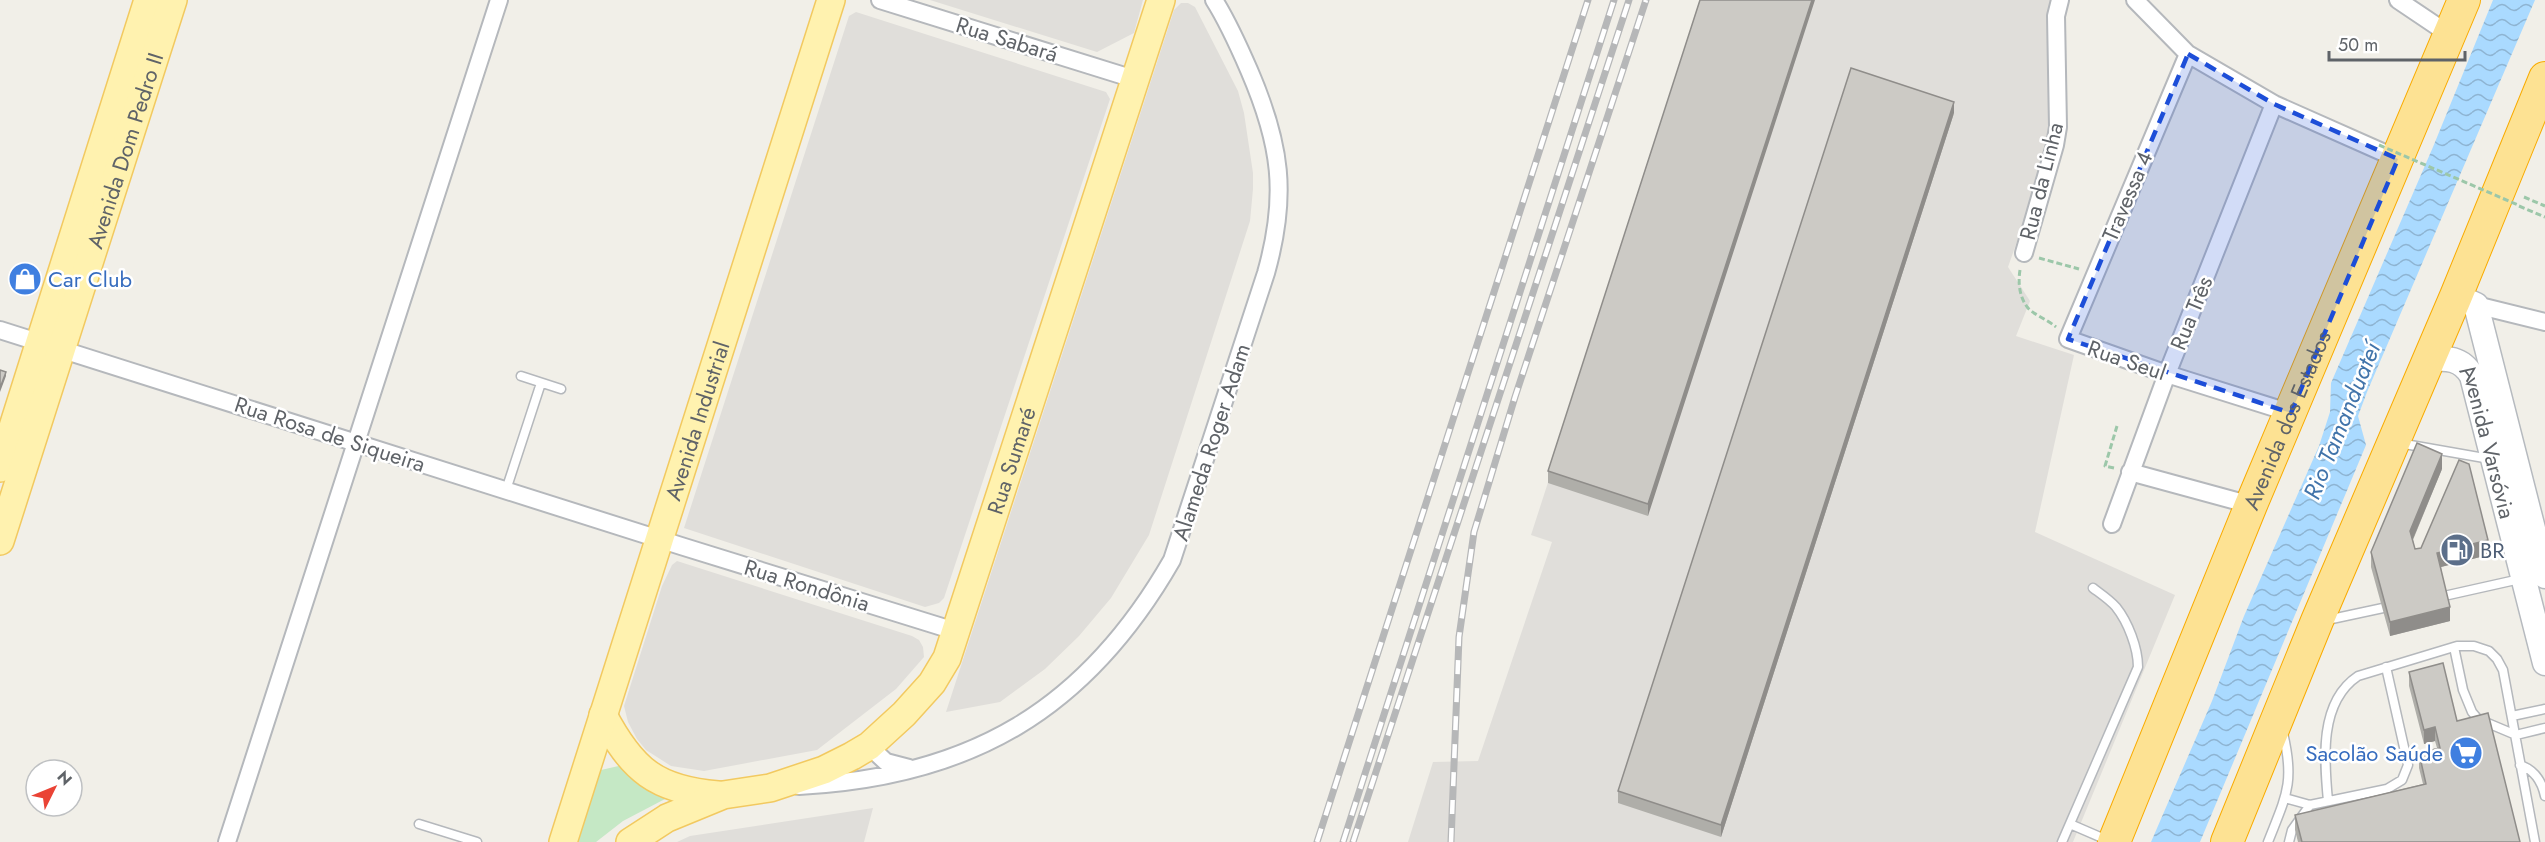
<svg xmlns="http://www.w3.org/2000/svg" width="2545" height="842" font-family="Jost,sans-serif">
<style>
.industrial{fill:#e0deda}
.green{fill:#c5e8c5}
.water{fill:url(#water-waves)}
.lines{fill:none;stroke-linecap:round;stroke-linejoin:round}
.lane-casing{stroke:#b5b8bc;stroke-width:11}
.street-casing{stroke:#b5b8bc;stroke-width:20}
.secondary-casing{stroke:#b6babf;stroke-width:27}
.primary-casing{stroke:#f2c960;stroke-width:30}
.highway-casing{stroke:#f9ab00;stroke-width:34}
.path{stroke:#9cc7a9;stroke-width:3;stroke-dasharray:6 3;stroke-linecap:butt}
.lane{stroke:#fff;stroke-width:8}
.street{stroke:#fff;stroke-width:16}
.secondary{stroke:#fff;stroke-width:24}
.primary{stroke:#fff2af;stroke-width:27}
.highway{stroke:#fde293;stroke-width:32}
.rail-casing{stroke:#b6b7b8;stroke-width:7}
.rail{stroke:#fff;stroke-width:4.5;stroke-dasharray:14;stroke-linecap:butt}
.path-bridge{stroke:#9cc7a9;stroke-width:3;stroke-dasharray:6 3;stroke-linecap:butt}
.wall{fill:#afaea9}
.shaded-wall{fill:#8f8d8a}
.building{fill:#cccac5;stroke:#8f8d8a;stroke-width:1.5}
.marked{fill:#1d4ed8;fill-opacity:0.2;stroke:#1d4ed8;stroke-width:4.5;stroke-dasharray:12 8;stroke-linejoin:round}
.labels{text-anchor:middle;stroke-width:5;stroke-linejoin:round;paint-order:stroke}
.street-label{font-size:22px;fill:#5f6368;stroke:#fff}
.shop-label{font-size:22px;fill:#366cbe;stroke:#fff;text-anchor:start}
.service-label{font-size:22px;fill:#4e5e75;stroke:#fff;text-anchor:start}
.water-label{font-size:24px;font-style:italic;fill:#4174aa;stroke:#fff}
</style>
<defs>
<pattern id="water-waves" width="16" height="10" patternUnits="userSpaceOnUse" patternTransform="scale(1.5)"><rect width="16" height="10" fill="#aadaff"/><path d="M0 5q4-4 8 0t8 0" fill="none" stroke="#8eb4d2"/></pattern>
</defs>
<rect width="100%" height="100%" fill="#f1efe8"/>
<path class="industrial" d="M930,0H1143L1134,33L1097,52Z
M1704,0H2054L2062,113L2008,267L2030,301L2016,336L2074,355L2035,532L2175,595L2073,842H1408L1433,762L1478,761L1552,542L1531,535Z
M1181,3H1188L1195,7L1238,91L1244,113L1253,173V189L1250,221L1149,535L1111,598L1079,636L1045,669L1000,702L946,712L1174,10Z
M856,12L1106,92L1110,99L944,598L939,603L925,607L684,528L849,16Z
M677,561L912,636L919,640L923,647L924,657L896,689L817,750L704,771L671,766L646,750L637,739L628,722L624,706L662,586L672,565Z
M873,808L864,842H677L690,836Z"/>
<path class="green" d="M623,765L667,795L665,799L623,821L596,842H573L596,775L601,770Z"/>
<path class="water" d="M2493,0H2535L2367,392L2358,416L2366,445L2200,842H2151L2212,701L2244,616L2319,446L2330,412L2331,383L2433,147Z"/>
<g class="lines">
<defs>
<path id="lane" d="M521,376L561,389
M2399,443L2490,459
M506,490L541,383
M2444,596L2520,579
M2327,620L2383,608
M2454,647L2463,690L2472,712L2478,719L2516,735L2545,728
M2512,716L2545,709
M2520,765C2535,770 2542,782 2545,796
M2285,798L2310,805L2387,789L2402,780L2408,765L2386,667
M2328,801C2324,759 2319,702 2358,676L2457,646H2474L2489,651L2497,659L2503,670L2535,842
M419,824L477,842
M2070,824L2107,840
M2062,842L2138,667C2138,648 2128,622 2116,607C2110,600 2101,594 2093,588
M2268,842C2286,796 2295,783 2283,733
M2289,842L2292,830L2310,805"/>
<path id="street" d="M880,0L1134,79
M2135,0L2188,54L2274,104L2398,159
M2398,0L2450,35
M2188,54L2068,339L2167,374L2291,413
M2024,253L2055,145L2058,127L2056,16L2060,0
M2476,305L2545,322
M0,330L681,546L955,631
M2130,472L2251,505
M2112,524L2167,374L2274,104
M869,746L886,762L909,768
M799,786C971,777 1086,710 1172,560L1266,273C1288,195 1281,144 1249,70C1239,47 1228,22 1214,0
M227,842L499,0"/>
<g id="secondary">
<path d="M2456,296L2476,305L2545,576"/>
<path id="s1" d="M2428,360C2446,357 2462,358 2472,376L2545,663"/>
</g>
<g id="primary">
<path d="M0,468L148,0"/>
<path id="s2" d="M0,541L173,0"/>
<path d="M603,715C632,770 656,790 718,795"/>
<path id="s3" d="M563,842L831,0"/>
<path id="s4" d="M630,842L667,818L723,795L770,788L824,770L852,756L869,746L904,714L932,683L947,658L1161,0"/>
</g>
<g id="highway">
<path id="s5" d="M2114,842L2251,505L2464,0"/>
<path d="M2227,842L2317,621L2456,296L2545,78"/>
</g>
</defs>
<use href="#lane" class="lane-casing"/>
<use href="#street" class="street-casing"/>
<use href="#secondary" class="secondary-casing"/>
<use href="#primary" class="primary-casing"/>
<use href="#highway" class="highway-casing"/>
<path class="path" d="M2524,197L2545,206
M2519,206L2545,217
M2039,258L2079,269
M2020,270C2018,282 2019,297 2028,308C2033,314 2048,320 2056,327
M2114,468L2105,466L2117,426"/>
<use href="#lane" class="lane"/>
<use href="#street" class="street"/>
<use href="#secondary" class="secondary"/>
<use href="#primary" class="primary"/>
<use href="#highway" class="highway"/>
<defs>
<path id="rail" d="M1317,842L1588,0
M1343,842L1614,0
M1353,842L1629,0
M1451,842L1459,637L1474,532L1515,397L1646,0"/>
</defs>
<use href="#rail" class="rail-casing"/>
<use href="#rail" class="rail"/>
<path class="path-bridge" d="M2379,145L2518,205"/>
</g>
<path class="wall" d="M1700,0L1648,516L1548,483V471Z
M1954,113L1721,837L1618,803V791Z
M2442,469L2413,540L2415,549L2488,555L2441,567L2450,621L2390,636L2371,567V552Z
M2409,672L2457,721L2520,842H2298L2295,830V815L2423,784L2419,768V753L2437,748L2435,741L2424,744L2409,686Z"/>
<path class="shaded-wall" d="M1812,0H1815L1648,516V504Z
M1954,102V113L1721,837V825Z
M6,372V376L0,392V388Z
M2442,454V469L2410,546V531Z
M2488,540V555L2437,568V553Z
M2450,607V621L2390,636V622Z
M2435,727V741L2424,744V730Z"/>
<path class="building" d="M1700,0H1812L1648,504L1548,471Z
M1851,68L1954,102L1721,825L1618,791Z
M0,370L6,372L0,388Z
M2417,443L2442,454L2410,531L2415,549L2421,548L2459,460L2469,464L2488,540L2437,553L2450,607L2390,622L2371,552Z
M2443,663L2457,721L2488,713L2520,842H2302L2295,815L2426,784L2419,753L2440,748L2435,727L2424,730L2409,672Z"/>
<path class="marked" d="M2188,54L2274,104L2398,159L2291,413L2068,339Z"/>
<defs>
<symbol id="shop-disc" viewBox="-11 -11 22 22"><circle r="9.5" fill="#3f7fe0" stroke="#fff"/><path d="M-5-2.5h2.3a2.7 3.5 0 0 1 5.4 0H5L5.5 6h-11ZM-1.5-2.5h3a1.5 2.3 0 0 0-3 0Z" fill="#fff"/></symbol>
<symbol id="fuel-disc" viewBox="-11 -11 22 22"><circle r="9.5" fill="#5c6f8a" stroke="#fff"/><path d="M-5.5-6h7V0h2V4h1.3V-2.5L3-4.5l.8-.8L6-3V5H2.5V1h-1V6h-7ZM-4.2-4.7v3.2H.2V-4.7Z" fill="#fff"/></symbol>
<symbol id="supermarket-disc" viewBox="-11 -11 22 22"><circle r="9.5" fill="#3f7fe0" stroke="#fff"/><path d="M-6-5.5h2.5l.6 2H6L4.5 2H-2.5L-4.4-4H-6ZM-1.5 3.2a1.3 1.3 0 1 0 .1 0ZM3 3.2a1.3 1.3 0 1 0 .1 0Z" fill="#fff"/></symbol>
</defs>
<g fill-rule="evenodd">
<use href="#shop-disc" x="6" y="260" width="38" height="38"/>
<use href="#fuel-disc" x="2438" y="531" width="38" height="38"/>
<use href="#supermarket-disc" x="2447" y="734" width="38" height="38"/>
</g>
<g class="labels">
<g class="street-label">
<text transform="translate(1007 39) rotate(17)" y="8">Rua Sabará</text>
<text dy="8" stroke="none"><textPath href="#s2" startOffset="410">Avenida Dom Pedro II</textPath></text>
<text transform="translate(2041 181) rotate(-76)" y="8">Rua da Linha</text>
<text transform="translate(2127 196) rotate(-67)" y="8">Travessa 4</text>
<text transform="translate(2191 313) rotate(-68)" y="8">Rua Três</text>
<text transform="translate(2127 360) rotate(19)" y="8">Rua Seul</text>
<text dy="8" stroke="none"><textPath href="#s5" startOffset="456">Avenida dos Estados</textPath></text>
<text dy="8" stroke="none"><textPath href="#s3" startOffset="442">Avenida Industrial</textPath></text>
<text transform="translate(330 434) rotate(18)" y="8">Rua Rosa de Siqueira</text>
<text transform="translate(1211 442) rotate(-72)" y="8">Alameda Roger Adam</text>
<text dy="8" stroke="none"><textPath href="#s1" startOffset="118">Avenida Varsóvia</textPath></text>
<text dy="8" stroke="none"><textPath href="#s4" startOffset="586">Rua Sumaré</textPath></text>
<text transform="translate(807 585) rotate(17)" y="8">Rua Rondônia</text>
</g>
<g class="shop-label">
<text x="48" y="287">Car Club</text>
<text x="2443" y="761" text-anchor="end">Sacolão Saúde</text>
</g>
<g class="service-label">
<text x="2480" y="558">BR</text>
</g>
<g class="water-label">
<text transform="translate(2342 421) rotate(-68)" y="8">Rio Tamanduateí</text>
</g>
</g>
<g transform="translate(54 788) rotate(47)"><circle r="28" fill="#ffffff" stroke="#bfc1c3" stroke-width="1.5"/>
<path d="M0-4.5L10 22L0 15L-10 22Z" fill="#ea4335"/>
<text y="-9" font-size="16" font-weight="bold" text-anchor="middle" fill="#5f6368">N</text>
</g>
<path d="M2329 51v9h136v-9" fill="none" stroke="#5f6368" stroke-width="3"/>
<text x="2338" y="51" font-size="18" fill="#5f6368" stroke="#ffffff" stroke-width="4.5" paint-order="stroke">50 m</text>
</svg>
